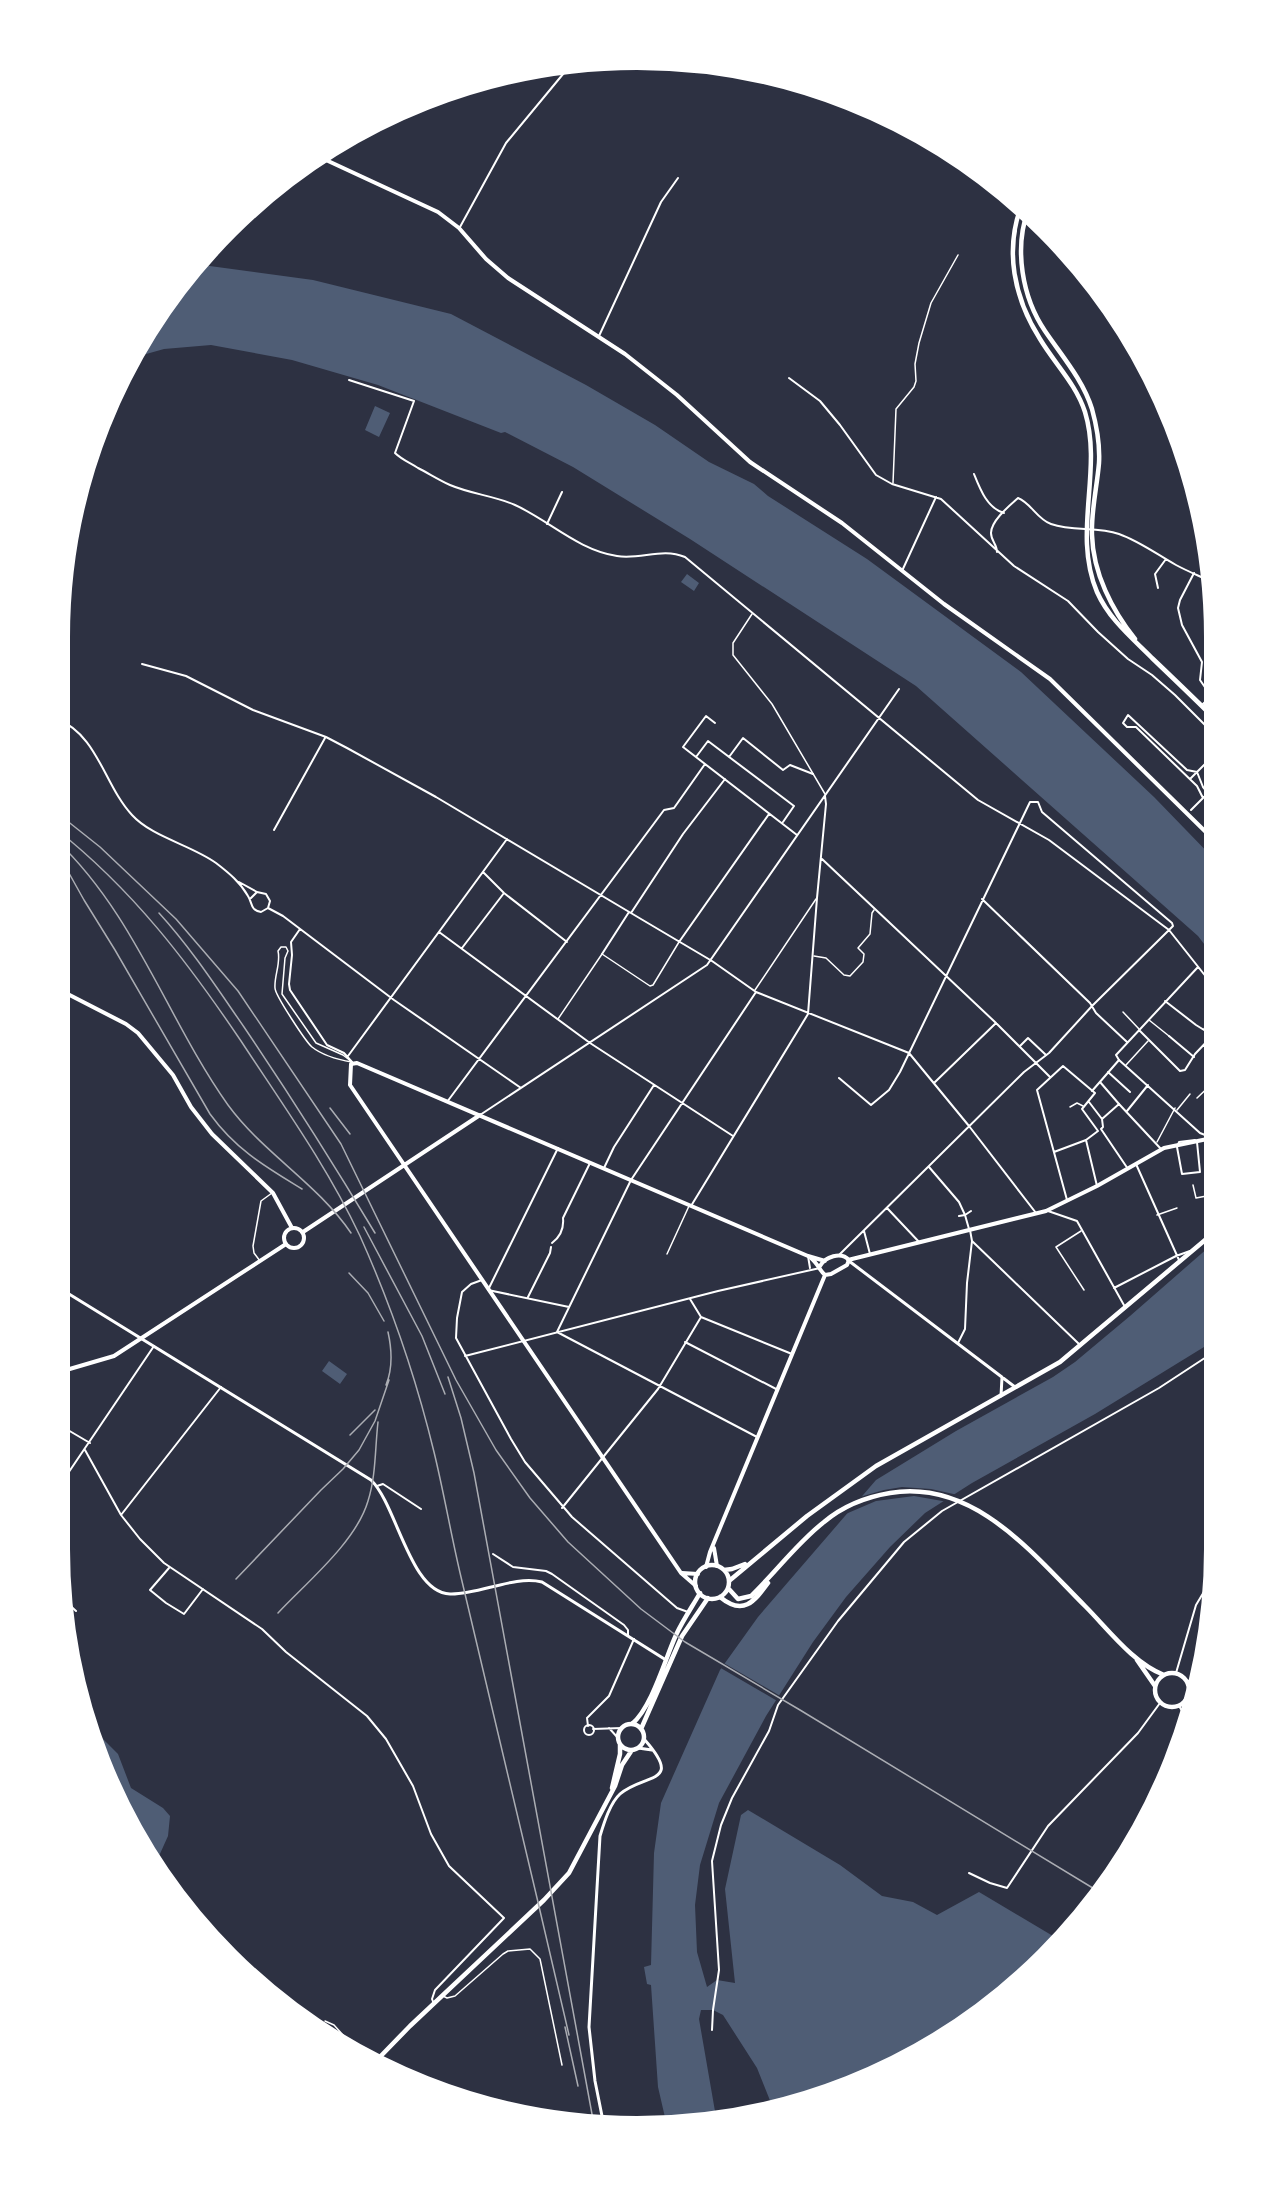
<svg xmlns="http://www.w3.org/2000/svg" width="1274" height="2186" font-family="Quicksand,sans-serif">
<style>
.water{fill:#4f5d75}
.pier{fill:#2d3142}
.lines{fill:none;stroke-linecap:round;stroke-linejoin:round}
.service{stroke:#fff;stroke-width:1.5}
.pedestrian{stroke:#fff;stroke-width:2}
.minor{stroke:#fff;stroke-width:2}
.tertiary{stroke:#fff;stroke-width:3}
.secondary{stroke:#fff;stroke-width:4}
.primary{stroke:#fff;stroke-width:4.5}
.rail{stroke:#abadb3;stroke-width:1.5}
.rim{fill:none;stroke:#fff;stroke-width:8}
</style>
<rect width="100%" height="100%" fill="#2d3142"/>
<path class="water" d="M195,264L313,280L451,314L586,385L655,425L709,462L754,484L768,496L867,559L1021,672L1154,797L1217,862V961L1198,936L916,686L690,539L573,467L505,432L501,433L378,385L292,360L211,345L164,349L132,358L153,314Z
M375,406L390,413L379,437L365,430Z
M687,574L699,583L694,591L681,582Z
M1217,1240V1339L1095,1414L972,1483L925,1513L890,1547L846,1597L813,1642L766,1716L719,1803L700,1865L695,1905L697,1952L707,1987L717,1980L735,1983L725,1889L741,1815L748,1810L840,1865L882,1896L913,1902L937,1915L979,1892L1058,1939L991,2010L824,2100L773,2108L757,2068L723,2015L713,2010H701L699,2019L716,2117L667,2126L658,2087L651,1985L647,1984L644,1967L651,1965L654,1853L661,1803L720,1670L758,1617L876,1480L956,1431L1053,1377L1075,1362L1130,1316Z
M329,1361L347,1374L340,1384L322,1371Z
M84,1720L118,1754L131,1788L163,1808L170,1816L168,1836L159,1856L156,1866L86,1736Z"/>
<path class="pier" d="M902,1487L931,1489L958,1495L948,1502L914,1496L876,1501L841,1516L856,1498L884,1490Z
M722,1662L782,1697L779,1702L719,1667Z"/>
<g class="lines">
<path class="service" d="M893,483L896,409L914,387L916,381L915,364L919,343L931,303L958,255
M752,614L733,643V655L772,704L825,794
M281,947H286L288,951L285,958L282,994L316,1043L343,1055L352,1062C340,1060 322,1055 312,1047C306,1042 275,995 275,988C274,976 281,963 278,951Z
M814,956L826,958L844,975L850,976L863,962L864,954L858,948L870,934L872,913L874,910
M755,990L816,899
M1123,1012L1139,1029
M558,1019L602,954L650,986L653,985L679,942
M1149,1020L1169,1036
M1204,1029L1217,1010
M1126,1065L1148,1041
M1197,1098L1217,1079
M1070,1107L1077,1103L1083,1106
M1177,1110L1190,1094
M1157,1142L1175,1108
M1193,1185L1196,1198L1217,1194
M1157,1215L1177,1208
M1081,1231L1056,1247L1084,1290
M667,1254L689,1206
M260,1261L254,1253L253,1246L261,1201L272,1193
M443,1996L447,1998L455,1996L503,1954L508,1951L530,1949L540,1959L562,2065
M325,2021L334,2025L360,2054"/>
<path class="pedestrian" d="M1169,1036L1194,1057
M1020,1046L1028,1038L1046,1055
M1108,1072L1130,1092
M1100,1082L1119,1104
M1092,1091L1119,1060
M1195,1140L1197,1142L1200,1172L1182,1174L1177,1147L1179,1142Z
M969,1229L965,1215L971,1211
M685,1342L778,1390"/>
<path class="minor" d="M460,227L506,143L573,62
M599,336L661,202L678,178
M789,378L820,401L840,425L876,475L892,484L941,499L1014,566L1068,601L1098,632L1128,659L1152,675L1175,695L1217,737
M349,380L414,401L395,453C401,459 410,463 418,468C428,473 439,480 450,485C471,494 495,496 515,505C550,521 578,550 617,556C641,560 662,547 685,557L978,800L1049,840L1169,930L1207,978L1217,999
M1180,433L1185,465L1193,478
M974,474C980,489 987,508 1004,513
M547,524L562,492
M997,552C997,544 991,541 991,533C991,521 1009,506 1018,498C1031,503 1037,519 1051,524C1073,532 1097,526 1119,534C1139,541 1158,555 1176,565C1189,572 1202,577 1214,583
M902,571L936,497
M1194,573L1180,600L1178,608L1182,625L1202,662L1200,680L1211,696
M1158,588L1155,574L1166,559
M142,664L186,676L253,710L326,737L347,748L436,797L641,919L712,961L756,992L909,1053L969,1126L1036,1213
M1202,705L1217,690
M1128,715L1187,770L1197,772L1203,787L1208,793L1203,798L1197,786L1136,727H1127L1123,723Z
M57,719C98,735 104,785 132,815C152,837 191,845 216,863C229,873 240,882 248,896C253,904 250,910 261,912L268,908
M715,723L706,716L683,747L797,835
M696,757L708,741L794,806L783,822
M729,757L743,738L783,770L790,765L813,774
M1190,779L1217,752
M1191,810L1203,798
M274,830L325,738
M822,859L996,1023L1050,1077
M483,872L504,893L567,942
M239,882L257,892
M251,898L257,892L266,894L270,901L268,908
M982,899L1090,1003L1096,1013L1127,1042
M268,908L283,916L394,1000L521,1088
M631,913L683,834L725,779
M300,929L291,942L292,955L289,984L290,990L327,1045L344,1053L352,1062
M439,932L590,1043L733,1136
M679,942L769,814
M462,948L504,893
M602,954L629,912
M1198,967L1116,1055L1119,1060L1200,1133L1210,1137
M756,992L631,1180L557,1332L757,1437
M1165,1001L1196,1025L1217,1038
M1139,1030L1180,1071L1185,1070L1195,1054L1213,1035
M1204,1045L1217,1055
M348,1056L507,839
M839,1078L871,1105L889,1090L900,1072L1030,802H1038L1042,812L1172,923L1173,926L1169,930
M934,1083L996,1023
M447,1102L664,810L674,808L705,764
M1089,1102L1102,1119
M1127,1111L1148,1085
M480,1115L707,965L899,689
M1102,1119L1119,1104L1161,1149
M1102,1119L1103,1127L1101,1129L1128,1169
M1086,1140L1097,1186
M558,1148L488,1290L569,1307
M1054,1152L1086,1140L1098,1131L1082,1109L1095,1093L1063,1066L1037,1090L1067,1200
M1136,1164L1179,1260
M929,1167L959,1202L965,1215L959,1216
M604,1168L614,1147L654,1085
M691,1206L808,1014L817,898L826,804L825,796
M887,1208L920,1243
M1048,1211L1077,1221L1125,1307
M864,1231L870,1254
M972,1241L1079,1344
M552,1243C560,1237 564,1228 563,1218L590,1163
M840,1254L1024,1072L1049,1053L1092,1006L1169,930
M808,1256L810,1268
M482,1280L471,1284L462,1292L457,1318L456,1338L511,1439L525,1462L572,1517L677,1608L688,1612
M1114,1288L1176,1256L1190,1251
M528,1297L550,1253L551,1247
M690,1299L701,1317L792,1354
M958,1343L965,1329L967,1283L972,1241L970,1230
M465,1356L718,1291L820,1268
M56,1398L69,1373L56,1351
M56,1423L90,1443
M85,1450L121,1515L140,1539L164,1563L262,1629L286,1652L367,1716L386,1739L413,1786L431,1834L449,1866L504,1918L435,1990L432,1999L434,2004
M377,1486L383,1484L421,1509
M56,1491L154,1346
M562,1508L658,1389L701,1317
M121,1515L221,1387
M493,1554L513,1567L546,1571L552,1574L624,1625L628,1630V1636
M169,1568L150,1590L166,1603L184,1614L203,1589
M64,1600L76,1611
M1176,1673L1196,1605L1217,1570
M1179,1706L1184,1714L1192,1716
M584 1730a5 5 0 1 1 10 0a5 5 0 1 1-10 0Z
M588,1726L587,1718L609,1696L634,1639
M609,1728L618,1738
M593,1729L622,1728
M969,1873L990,1883L1007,1888L1048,1826L1138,1733L1160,1703
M712,2030L713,2010L719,1970L712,1861L721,1825L732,1798L769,1731L778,1705L838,1621L904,1542L942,1511L1159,1388L1217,1350"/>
<path class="tertiary" d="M849,1261L1015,1387
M56,1286L371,1480C397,1505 410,1593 450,1594C479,1595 514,1575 542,1582L666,1660
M1001,1396L1002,1377
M638,1748L652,1750
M604,2126L595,2081L589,2027L600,1836C604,1823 610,1803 620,1794C644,1773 685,1785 644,1739"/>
<path class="secondary" d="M313,154L438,212L459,228L486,259L508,278L625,354L677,395L750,462L842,523L944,604L1050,679L1217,843
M56,988L126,1024L138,1033L173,1075L191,1107L212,1134L273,1193L292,1228
M284 1238a10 10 0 1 1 20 0a10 10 0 1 1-20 0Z
M303,1232L480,1115
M811,1258C818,1264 820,1271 825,1275
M848,1260L1046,1211L1097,1186L1164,1148L1217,1137
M820,1266C825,1257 841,1251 849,1260L847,1265L831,1274L825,1275
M56,1373L114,1356L286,1244
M714,1548L717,1566
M706,1567L710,1552L825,1275
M682,1573L698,1574
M696,1586L681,1573L350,1085L351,1064L357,1063L808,1256L825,1261"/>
<path class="primary" d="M1022,204C1004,250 1014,298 1040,339C1055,364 1076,384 1085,412C1103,471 1072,533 1097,592C1109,619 1131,637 1152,658C1174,679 1196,700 1217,721
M1028,210C1014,249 1022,297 1045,331C1062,356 1083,380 1092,409C1097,427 1100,445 1099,463C1097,487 1091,511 1092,535C1093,573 1112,610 1135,639
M695 1582a17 17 0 1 1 34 0a17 17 0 1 1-34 0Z
M724,1570L732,1569L745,1564
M729,1581L807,1516L876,1466L1060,1362L1217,1230
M728,1588L738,1599L751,1596C776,1572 797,1543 824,1522C843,1506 866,1497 890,1493C974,1479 1033,1554 1085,1606C1108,1629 1133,1663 1164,1675
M720,1597C743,1616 754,1602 768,1583
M1137,1660L1155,1686
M1155 1690a17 17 0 1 1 34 0a17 17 0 1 1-34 0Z
M1188,1682L1198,1684
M1188,1697L1196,1692
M632,1724C652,1707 665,1659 676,1635C683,1620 692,1607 700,1593
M618 1737a13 13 0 1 1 26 0a13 13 0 1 1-26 0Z
M641,1729L682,1636L708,1598
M612,1788L620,1754V1744
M376,2061L410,2026L544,1900L569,1873L615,1786L622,1765L632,1750"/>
<path class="rail" d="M56,812L100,847L176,919L238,991L341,1144L456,1380L496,1450L530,1498L568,1542L641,1609L685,1642L800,1710L1101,1893
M56,829C133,890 187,961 241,1041C283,1105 327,1166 360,1236C391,1305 416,1378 434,1452C444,1493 451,1535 461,1577C496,1729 534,1882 569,2035
M56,840C135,914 167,1019 228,1105C263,1153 318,1184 351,1233
M56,850L84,900L115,950L210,1114C236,1150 266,1167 302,1189
M159,913C191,948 217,988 244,1027C290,1095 333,1163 375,1233
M330,1108L350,1134
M364,1227L422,1336L445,1394
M349,1273L368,1293L384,1321
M448,1377L461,1418L474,1473L594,2125
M386,1385C393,1368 392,1350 388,1332
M350,1435L375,1410
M236,1579L321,1490L343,1469L359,1450L375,1421L389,1380
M278,1613C307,1582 356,1542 368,1501C376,1476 375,1448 378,1422
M565,2027L578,2086"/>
</g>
<path d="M0 0H1274V2186H0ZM637 66H637A571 571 0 0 1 1208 637V1549A571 571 0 0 1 637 2120H637A571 571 0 0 1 66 1549V637A571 571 0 0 1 637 66Z" fill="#fff" fill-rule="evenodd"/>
<path class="rim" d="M637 66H637A571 571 0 0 1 1208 637V1549A571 571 0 0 1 637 2120H637A571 571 0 0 1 66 1549V637A571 571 0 0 1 637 66Z"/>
</svg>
